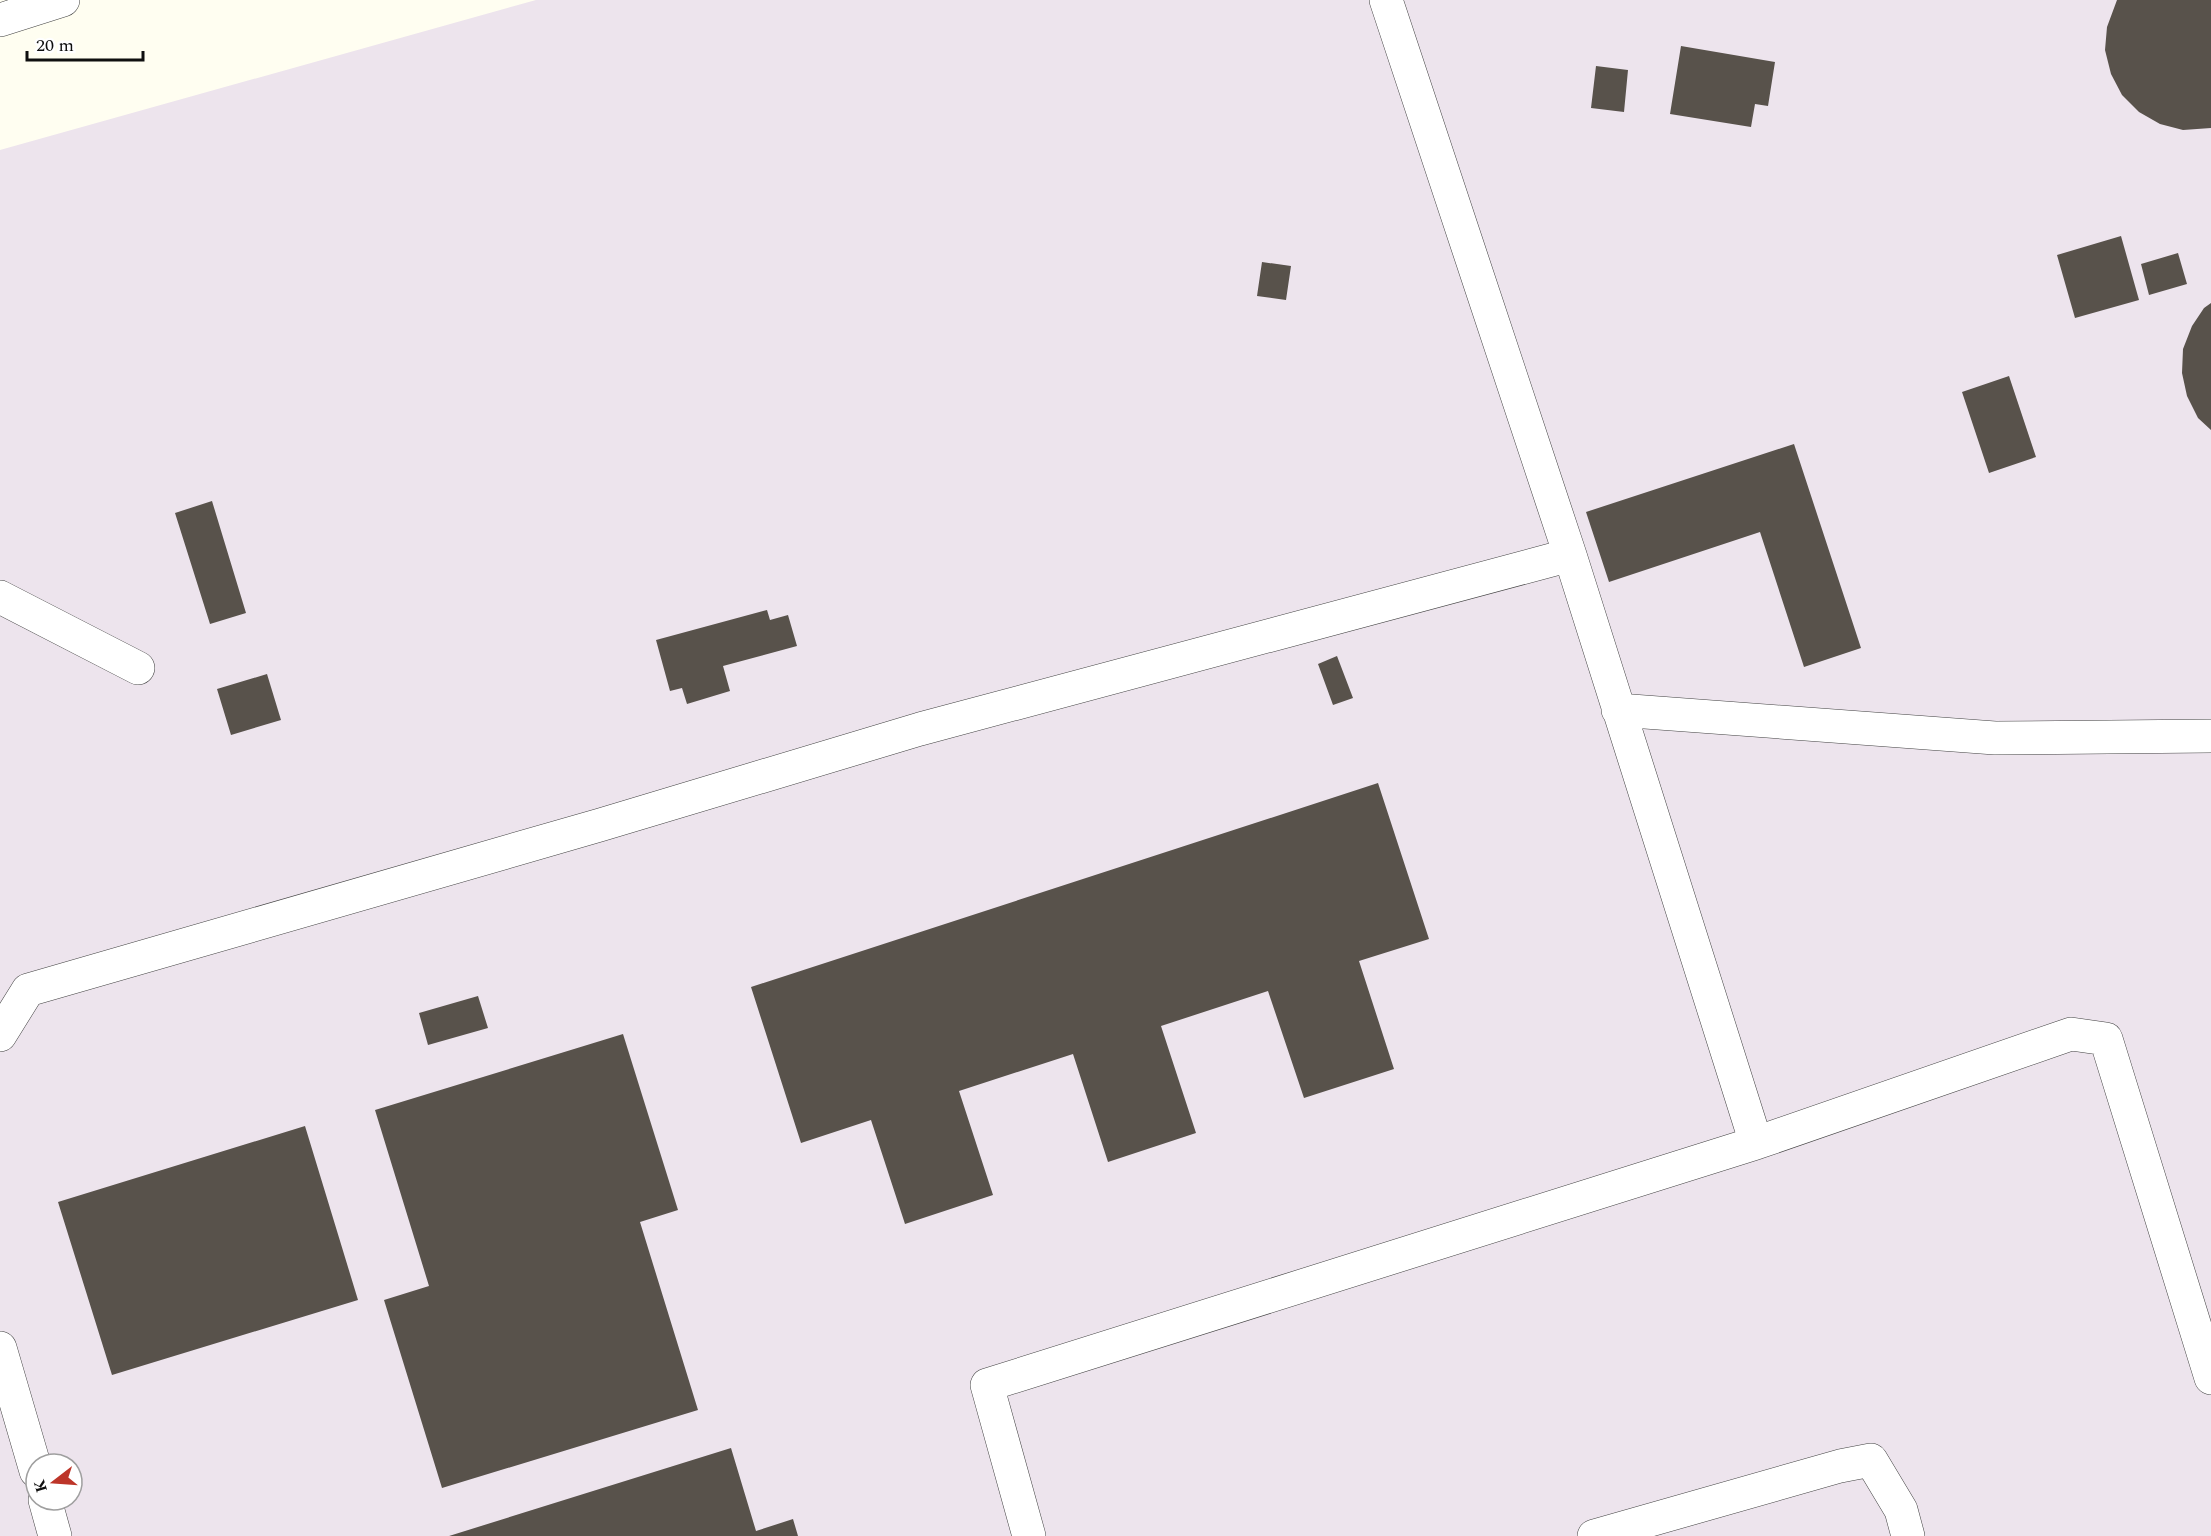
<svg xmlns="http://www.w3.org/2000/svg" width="2211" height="1536" font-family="Spectral,serif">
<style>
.industrial{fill:#ede4ed;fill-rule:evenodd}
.building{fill:#58524b}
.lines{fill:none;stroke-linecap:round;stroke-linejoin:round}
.minor-casing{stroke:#424242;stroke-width:34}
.minor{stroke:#fff;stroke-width:33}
</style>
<rect width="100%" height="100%" fill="#fffef1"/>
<path class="industrial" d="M536,0H2211V1536H0V150ZM36,1464H72V1500H36Z"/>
<path class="building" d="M2117,0H2211V128L2183,130L2160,124L2139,112L2122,95L2111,74L2105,50L2107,27Z
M1681,46L1775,62L1768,106L1755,104L1751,127L1670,114Z
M1596,66L1628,70L1624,112L1591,108Z
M2121,236L2139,300L2075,318L2057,255Z
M2178,253L2187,284L2149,295L2141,264Z
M1262,262L1291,266L1286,300L1257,296Z
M2211,303V430L2198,418L2187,396L2182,373L2183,349L2192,326L2204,308Z
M2009,376L2036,457L1989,473L1962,392Z
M1794,444L1861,648L1804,667L1760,532L1609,582L1586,512Z
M212,501L246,613L210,624L175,513Z
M767,610L770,620L788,615L797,646L723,666L730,691L687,704L682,688L670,691L656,640Z
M1337,656L1353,698L1333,705L1318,664Z
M267,674L281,720L231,735L217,689Z
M1378,783L1429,939L1359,961L1394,1069L1304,1098L1268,991L1161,1026L1196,1133L1108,1162L1073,1054L959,1091L993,1195L905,1224L871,1120L801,1143L751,987Z
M478,996L488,1028L428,1045L419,1013Z
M623,1034L678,1210L640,1222L698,1410L442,1488L384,1300L429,1286L375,1110Z
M305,1126L358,1300L112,1375L58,1202Z
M731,1448L756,1531L793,1519L798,1536H449Z"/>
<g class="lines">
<defs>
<path id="minor" d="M1386,0L1570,555L1756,1143
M0,20L63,0
M0,597L138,668
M1618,710L1995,738L2211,736
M0,1035L28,990L600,825L920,729L1570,555
M0,1348L36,1471
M45,1500L55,1536
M1029,1536L987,1385L1756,1143L2071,1034L2106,1039L2211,1378
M1594,1536L1840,1466L1871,1460L1901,1510L1908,1536"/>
</defs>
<use href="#minor" class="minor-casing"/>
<use href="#minor" class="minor"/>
</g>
<g transform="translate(54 1482) rotate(253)"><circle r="28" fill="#ffffff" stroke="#9f9f9f" stroke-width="1.5"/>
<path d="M0-4.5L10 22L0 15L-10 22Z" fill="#bd3529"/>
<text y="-9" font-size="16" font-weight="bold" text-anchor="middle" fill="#0f0f0f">K</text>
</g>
<path d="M27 51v9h116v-9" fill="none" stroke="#0f0f0f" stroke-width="3"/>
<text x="36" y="51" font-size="18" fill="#0f0f0f" stroke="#ffffff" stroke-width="4.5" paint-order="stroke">20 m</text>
</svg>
